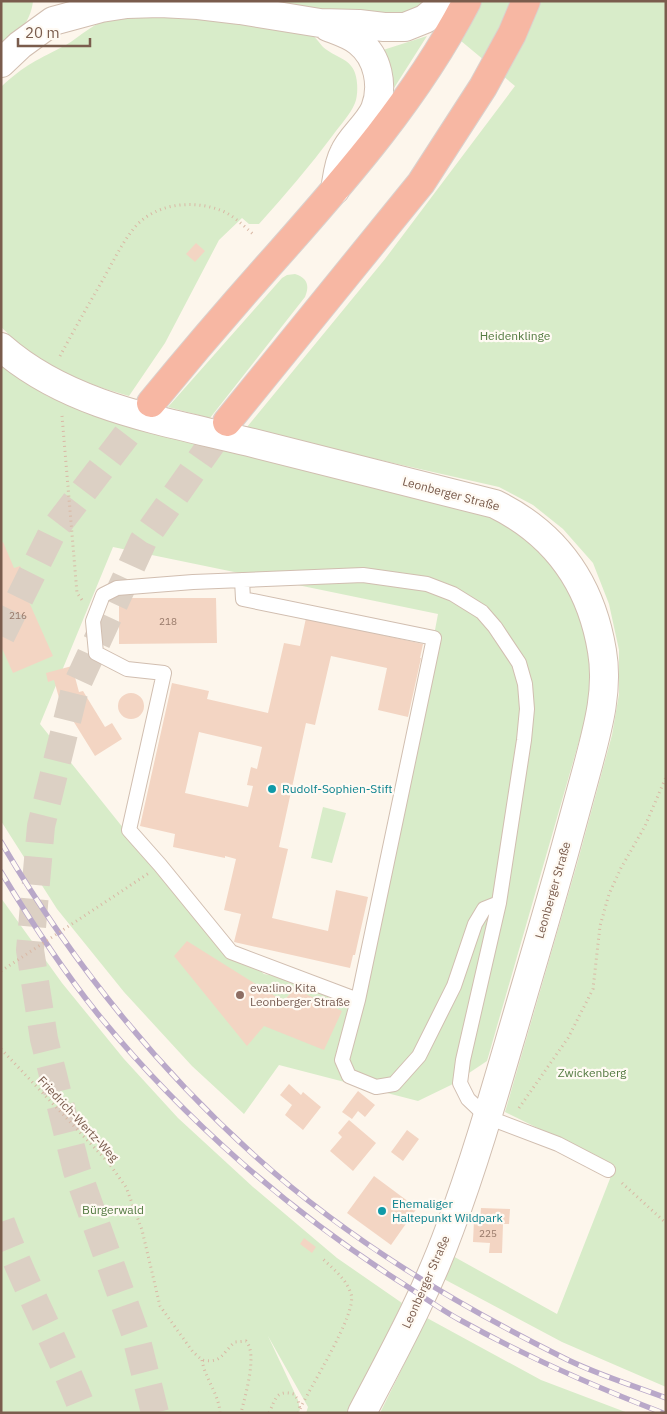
<svg xmlns="http://www.w3.org/2000/svg" width="667" height="1414" font-family="'IBM Plex Sans',sans-serif">
<style>
.green{fill:#d8ecc9;fill-rule:evenodd}
.building{fill:#f3d5c3;fill-rule:evenodd}
.lines{fill:none;stroke-linecap:round;stroke-linejoin:round}
.highway-tunnel{stroke:#dcd0c4;stroke-width:28;stroke-dasharray:28 14;stroke-linecap:butt}
.lane-casing{stroke:#d1beb0;stroke-width:16}
.street-casing{stroke:#d1beb0;stroke-width:30}
.highway-casing{stroke:#dad1cd;stroke-width:30}
.path{stroke:#d9b8a5;stroke-width:3;stroke-dasharray:1 4;stroke-linecap:butt}
.lane{stroke:#fff;stroke-width:14}
.street{stroke:#fff;stroke-width:28}
.highway{stroke:#f7b7a3;stroke-width:28}
.rail-casing{stroke:#b9a8c9;stroke-width:5.5}
.rail{stroke:#fffaf3;stroke-width:4;stroke-dasharray:11;stroke-linecap:butt}
.path-bridge{stroke:#d9b8a5;stroke-width:3;stroke-dasharray:1 4;stroke-linecap:butt}
.culture-dot{fill:#0f9aa8;stroke:#fffaf3;stroke-width:2}
.education-dot{fill:#8d6e63;stroke:#fffaf3;stroke-width:2}
.labels{text-anchor:middle;stroke-width:4.5;stroke-linejoin:round;paint-order:stroke}
.number-label{font-size:10px;fill:#987a6a}
.park-label{font-size:12px;fill:#537a41;stroke:#fffaf3}
.street-label{font-size:12px;fill:#7a5c4d;stroke:#fffaf3}
.culture-label{font-size:12px;fill:#0d838f;stroke:#fffaf3;text-anchor:start}
.education-label{font-size:12px;fill:#785e54;stroke:#fffaf3;text-anchor:start}
</style>
<rect width="100%" height="100%" fill="#fdf6ec"/>
<path class="green" d="M1,1H33C31,22 16,37 1,49Z
M261,1H666V1387L562,1342L442,1278L451,1255L557,1314L615,1166L505,1112L577,864L612,735L619,694V650L609,604L593,563L563,529L533,505L499,487L327,448L247,427L385,259L515,86L419,6L404,14L364,17Z
M178,14L310,33C316,38 319,42 323,47C334,57 350,58 355,73C358,82 358,95 355,103C350,115 340,125 333,135C310,166 285,195 259,224H249L242,218L219,240L165,343L129,396C92,385 53,373 24,348C16,342 9,334 1,327V87C24,65 39,59 66,45C81,36 94,22 113,18C131,14 159,15 178,14Z
M427,36L394,88L383,50Z
M295,274C307,278 310,285 305,297L210,418L168,407L282,278L287,275Z
M1,366L47,396L100,417L493,518C503,525 515,531 525,539C556,565 579,602 587,642C590,662 589,683 590,703L487,1061L451,1085L418,1101L279,1065L244,1114L192,1066L124,992L57,909L1,821ZM113,547L438,614L367,992L264,974L172,889L40,724Z
M323,807L346,813L332,863L311,858Z
M1,898L62,983L124,1059L178,1118L253,1187L337,1258L402,1303L349,1413H306L308,1407L268,1336L298,1400L300,1410L298,1413H1Z
M427,1318L541,1380L628,1413H380Z"/>
<path class="building" d="M196,243L205,251L195,262L186,254Z
M3,542L14,568L20,566L27,581L21,584L53,656L13,673L1,646V543Z
M119,598H216L217,643L119,644Z
M306,618L423,644L420,658H421L408,717L378,710L387,668L331,656L315,725L306,723L279,847L288,849L272,918L328,931L336,890L368,897L355,955H353L350,968L234,942L241,914L224,910L236,859L225,856V858L173,847L175,834L140,826L172,683L209,691L207,699L268,713L284,643L300,646ZM199,732L262,747L257,769L251,767L247,785L253,786L248,807L185,793Z
M72,666L79,692L83,691L105,727L112,723L122,739L95,756L59,698L54,680L48,682L46,673Z
M118 706a13 13 0 1 1 26 0a13 13 0 1 1-26 0Z
M187,941L283,1001L295,989L342,1011L324,1050L264,1026L247,1046L174,956Z
M289,1084L301,1095L303,1092L321,1107L303,1130L285,1115L292,1105L280,1095Z
M358,1091L375,1105L365,1117L358,1111L352,1119L342,1112Z
M349,1120L376,1143L353,1171L330,1151L342,1137L338,1133Z
M407,1130L419,1139L403,1161L391,1152Z
M374,1176L417,1208L391,1245L347,1213Z
M481,1208L510,1209L509,1224H503L502,1253H489L490,1243L473,1242L474,1220L480,1221Z
M304,1238L316,1247L312,1253L300,1244Z"/>
<g class="lines">
<path class="highway-tunnel" d="M1,636L53,531L151,403
M1,1222C25,1287 59,1348 84,1413
M155,1413L135,1333L77,1171L44,1039L30,950L41,826L75,689L143,541L227,422"/>
<defs>
<path id="lane" d="M242,580L243,599L434,638L358,1000
M499,903L484,909L475,924L454,986L419,1056L394,1084L376,1087L349,1076L342,1060L358,1000L231,952L160,865L129,830L164,673L127,669L96,653L93,621L103,595L117,588L193,582L363,575L427,584L453,594L482,612L495,627L519,663L525,684L527,709L524,740L499,903L463,1060L460,1083L468,1099L487,1117L558,1144L608,1170"/>
<path id="street" d="M328,27C338,31 351,35 359,42C378,57 384,86 375,109C368,125 350,138 344,153C338,164 337,179 335,190
M1,63L20,45L53,21L101,8L127,4L160,3L198,5L240,10L320,23L359,24L384,27H405L425,19L446,1
M1,347C69,407 164,421 249,442C331,463 413,483 495,504C556,534 591,584 602,651C609,691 597,731 587,769C580,795 573,820 566,846C549,908 530,971 512,1033C493,1098 474,1164 450,1228C427,1292 394,1352 362,1413"/>
<path id="highway" d="M151,403C192,353 234,304 277,256C348,176 417,97 467,1
M227,422L421,183L483,87L512,34L526,1"/>
</defs>
<use href="#lane" class="lane-casing"/>
<use href="#street" class="street-casing"/>
<use href="#highway" class="highway-casing"/>
<path class="path" d="M60,356C73,332 87,307 101,283C112,264 121,244 135,227C155,204 190,200 217,209C231,213 243,225 254,235
M62,416L77,593L82,600
M1,1049L108,1162L126,1187L142,1230L160,1306L193,1352L202,1360C222,1364 222,1353 235,1342L246,1341C258,1354 245,1396 241,1413
M519,1108L568,1038L593,989L600,926L609,894L621,868L645,826L666,777
M622,1183L666,1223
M202,1360C205,1379 219,1394 220,1413
M269,1413C276,1398 276,1390 294,1394L298,1400L300,1409
M298,1413C308,1390 358,1313 351,1294C346,1278 333,1269 322,1258"/>
<use href="#lane" class="lane"/>
<use href="#street" class="street"/>
<use href="#highway" class="highway"/>
<defs>
<path id="rail" d="M1,842C69,958 154,1065 255,1156C346,1238 453,1303 562,1357C595,1374 632,1385 666,1398
M1,872C30,920 62,969 97,1013C184,1120 292,1214 408,1287C425,1298 442,1310 460,1320C525,1356 593,1386 663,1413"/>
</defs>
<use href="#rail" class="rail-casing"/>
<use href="#rail" class="rail"/>
<path class="path-bridge" d="M1,971L149,873"/>
</g>
<g class="culture-dot">
<circle cx="272" cy="789" r="5"/>
<circle cx="382" cy="1211" r="5"/>
</g>
<circle class="education-dot" cx="240" cy="995" r="5"/>
<g class="labels">
<g class="number-label">
<text x="18" y="619">216</text>
<text x="168" y="625">218</text>
<text x="488" y="1237">225</text>
</g>
<g class="park-label">
<text x="515" y="340">Heidenklinge</text>
<text x="592" y="1077">Zwickenberg</text>
<text x="113" y="1214">Bürgerwald</text>
</g>
<g class="street-label">
<text transform="translate(451 494) rotate(15)" y="4">Leonberger Straße</text>
<text transform="translate(553 890) rotate(-74)" y="4">Leonberger Straße</text>
<text transform="translate(78 1119) rotate(47)" y="4">Friedrich-Wertz-Weg</text>
<text transform="translate(426 1282) rotate(-66)" y="4">Leonberger Straße</text>
</g>
<g class="culture-label">
<text x="282" y="793">Rudolf-Sophien-Stift</text>
<text x="392" y="1208">Ehemaliger<tspan x="392" dy="14">Haltepunkt Wildpark</tspan></text>
</g>
<g class="education-label">
<text x="250" y="992">eva:lino Kita<tspan x="250" dy="14">Leonberger Straße</tspan></text>
</g>
</g>
<rect width="667" height="1414" fill="none" stroke="#7a5c4d" stroke-width="5"/>
<path d="M18 38v8h72v-8" fill="none" stroke="#7a5c4d" stroke-width="2.5"/>
<text x="25" y="38" font-size="15" fill="#7a5c4d" stroke="#fffaf3" stroke-width="4" paint-order="stroke">20 m</text>
</svg>
